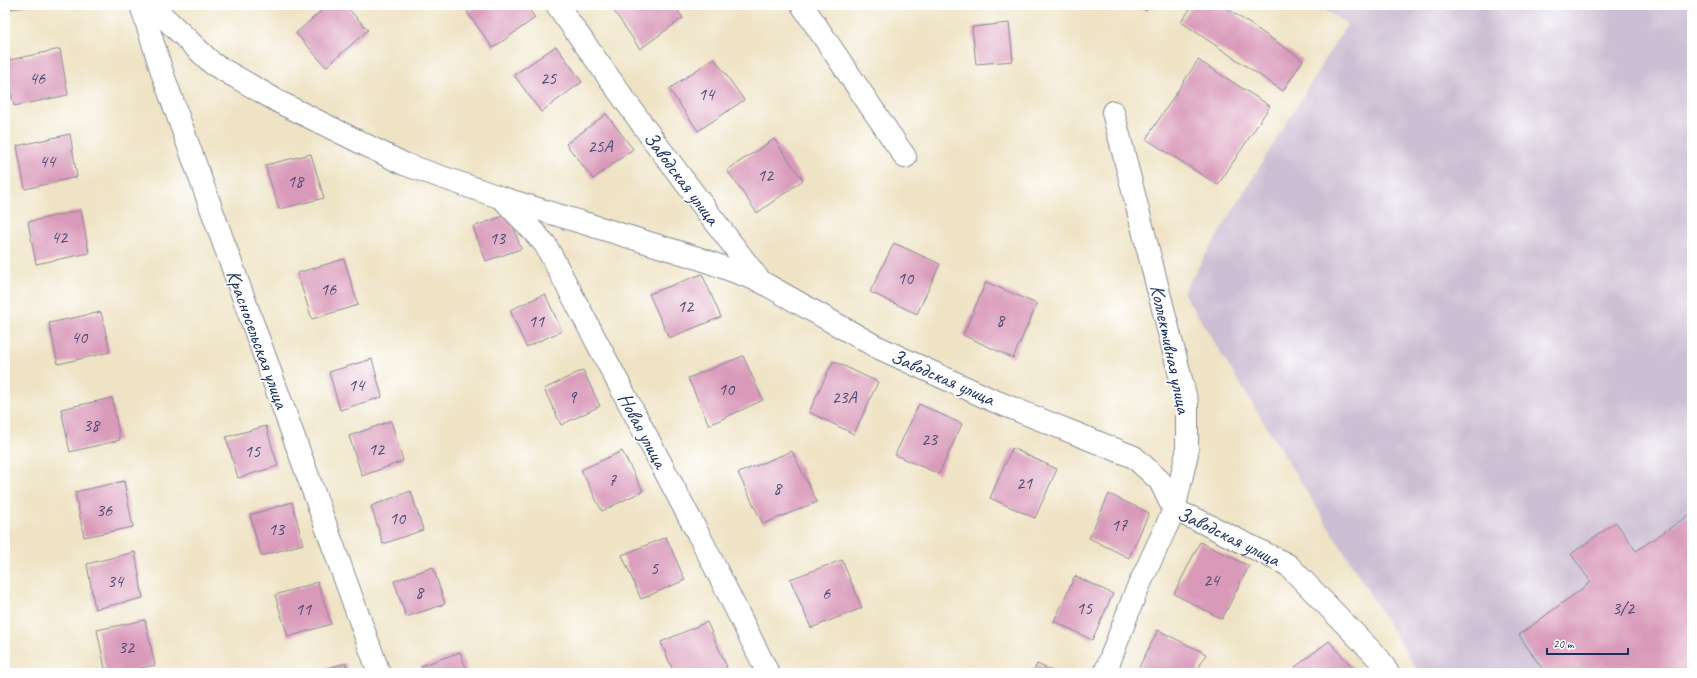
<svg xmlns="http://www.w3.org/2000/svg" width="1697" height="678" font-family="Caveat,sans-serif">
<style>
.industrial{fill:#ccbed3}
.building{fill:#d99ab9}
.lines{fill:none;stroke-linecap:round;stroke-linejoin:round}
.minor-casing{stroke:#858992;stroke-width:24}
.minor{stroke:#fff;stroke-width:22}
.labels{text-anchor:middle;stroke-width:3.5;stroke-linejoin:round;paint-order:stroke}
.number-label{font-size:18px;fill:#4a4a75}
.street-label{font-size:20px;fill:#1b2f5e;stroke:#fff}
</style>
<rect width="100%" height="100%" fill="#fff"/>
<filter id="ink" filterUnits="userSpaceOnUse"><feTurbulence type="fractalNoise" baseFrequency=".025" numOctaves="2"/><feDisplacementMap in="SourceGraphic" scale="8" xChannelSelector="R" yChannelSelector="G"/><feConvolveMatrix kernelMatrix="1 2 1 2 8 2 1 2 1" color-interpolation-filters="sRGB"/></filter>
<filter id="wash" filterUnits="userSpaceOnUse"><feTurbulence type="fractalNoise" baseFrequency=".012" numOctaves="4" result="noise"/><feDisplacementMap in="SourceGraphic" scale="16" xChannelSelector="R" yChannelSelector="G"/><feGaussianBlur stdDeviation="0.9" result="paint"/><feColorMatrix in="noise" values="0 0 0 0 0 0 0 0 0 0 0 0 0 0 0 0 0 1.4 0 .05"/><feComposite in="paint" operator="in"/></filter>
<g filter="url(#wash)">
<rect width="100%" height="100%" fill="#efe3c5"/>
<path class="industrial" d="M1316,5H1692V673H1419L1183,292L1347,24Z"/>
<g id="blocks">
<path class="building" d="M5,5H28V6L5,10Z
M328,5H345L368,30L326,67L296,33Z
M477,5H526L535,18L493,48L467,12Z
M622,5H674L683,18L640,49L614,11Z
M1138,5H1150L1146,11Z
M1193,5H1222L1303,60L1283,91L1181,22Z
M1009,23L1013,61L976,64L972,27Z
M556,46L582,82L541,112L514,75Z
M60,49L68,95L14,106L5,61Z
M714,58L744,100L698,131L669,89Z
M1198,60L1270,106L1218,185L1146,139Z
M606,114L633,149L593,179L566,144Z
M70,134L77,177L25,189L17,146Z
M774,139L803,180L757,213L727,170Z
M311,154L324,198L279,209L265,165Z
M81,210L89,253L36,264L28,222Z
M509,214L521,249L486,261L473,227Z
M894,243L940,264L917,314L870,292Z
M344,259L358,305L312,319L297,273Z
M702,274L721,317L669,338L649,294Z
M986,282L1037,304L1013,358L963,335Z
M545,294L562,331L526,347L510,310Z
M101,312L110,352L58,364L49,323Z
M743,356L763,400L709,425L688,378Z
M372,359L382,397L340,410L329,372Z
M833,361L878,382L854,434L809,412Z
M583,370L600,406L561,425L544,389Z
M112,398L120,440L70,452L61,409Z
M919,404L962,424L939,474L895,455Z
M391,421L403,461L362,476L349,436Z
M266,426L278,466L238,478L226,437Z
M1012,448L1057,469L1035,518L990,498Z
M622,451L643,491L602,511L581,470Z
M792,451L817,502L763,524L738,473Z
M124,481L133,527L84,537L75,492Z
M411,491L423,530L383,544L371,506Z
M1109,494L1149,513L1129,558L1089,538Z
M292,502L303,544L261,556L250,515Z
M1692,513V672L1690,673H1545L1519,635L1591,582L1571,554L1616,522L1636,551Z
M666,537L685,580L641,599L622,555Z
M1200,542L1249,566L1222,619L1174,594Z
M135,552L143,598L95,609L87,564Z
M842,560L862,608L811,628L790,579Z
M433,567L445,604L406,617L394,581Z
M1075,576L1113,594L1092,640L1054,621Z
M318,582L331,624L288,637L275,595Z
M145,620L155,665L118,673H106L97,630Z
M707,622L727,667L715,673H674L661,642Z
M1158,630L1206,654L1196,673H1136Z
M1329,641L1357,672L1300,673L1295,667Z
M460,652L468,673H424L421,666Z
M346,663L348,673H310Z
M1037,664L1057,673H1033Z
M891,669L893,673H881Z"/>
</g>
</g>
<g filter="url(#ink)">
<use href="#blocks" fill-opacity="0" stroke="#858992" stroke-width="1"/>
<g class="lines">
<defs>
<g id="minor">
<path d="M141,5L163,75L379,673"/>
<path d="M151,5L213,64L281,103L404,164L502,198L698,258L760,281"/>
<path id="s1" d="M557,5L657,145L760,281L875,346L992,400L1134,457L1160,481L1174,510L1204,523L1288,565L1380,660L1388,673"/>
<path d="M802,5L905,157"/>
<path d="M503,199L545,244L705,547L768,673"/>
<path d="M1105,673L1135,594L1174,510L1187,453V403L1113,112"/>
</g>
</defs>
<use href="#minor" class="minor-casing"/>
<use href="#minor" class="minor"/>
</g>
</g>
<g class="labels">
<g class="number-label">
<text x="37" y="84">46</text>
<text x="548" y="84">25</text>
<text x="706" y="100">14</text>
<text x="600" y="152">25А</text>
<text x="47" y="167">44</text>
<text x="765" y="181">12</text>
<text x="295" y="187">18</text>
<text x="59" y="243">42</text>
<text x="497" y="244">13</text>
<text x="905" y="284">10</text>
<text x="328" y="295">16</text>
<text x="685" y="312">12</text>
<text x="1000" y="326">8</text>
<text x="536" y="327">11</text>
<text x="79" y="343">40</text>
<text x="356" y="391">14</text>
<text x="726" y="395">10</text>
<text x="572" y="403">9</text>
<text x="844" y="403">23А</text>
<text x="91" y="431">38</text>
<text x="929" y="445">23</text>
<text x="376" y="455">12</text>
<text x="252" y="457">15</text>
<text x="612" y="486">7</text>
<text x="1024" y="489">21</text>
<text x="777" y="494">8</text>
<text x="104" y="516">36</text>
<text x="397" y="524">10</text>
<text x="1119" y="531">17</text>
<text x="276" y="535">13</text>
<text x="654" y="574">5</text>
<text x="1211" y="586">24</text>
<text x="115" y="587">34</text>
<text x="419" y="598">8</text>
<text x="826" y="599">6</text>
<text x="1084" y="614">15</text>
<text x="1623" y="614">3/2</text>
<text x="303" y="615">11</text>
<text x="126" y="653">32</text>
</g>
<g class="street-label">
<text transform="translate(682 178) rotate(53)" y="7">Заводская улица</text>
<text transform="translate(258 339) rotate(70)" y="7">Красносельская улица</text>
<text transform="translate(1171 349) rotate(78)" y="7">Коллективная улица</text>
<text transform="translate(943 377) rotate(24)" y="7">Заводская улица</text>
<text transform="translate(643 430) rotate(62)" y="7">Новая улица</text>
<text dy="7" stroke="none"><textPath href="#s1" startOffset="885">Заводская улица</textPath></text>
</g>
</g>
<rect width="1697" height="678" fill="none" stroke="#fff" stroke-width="20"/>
<path d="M1547 648v6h81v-6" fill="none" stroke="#1b2f5e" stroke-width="2"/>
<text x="1553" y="648" font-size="12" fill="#1b2f5e" stroke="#ffffff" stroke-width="3" paint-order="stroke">20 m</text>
</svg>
